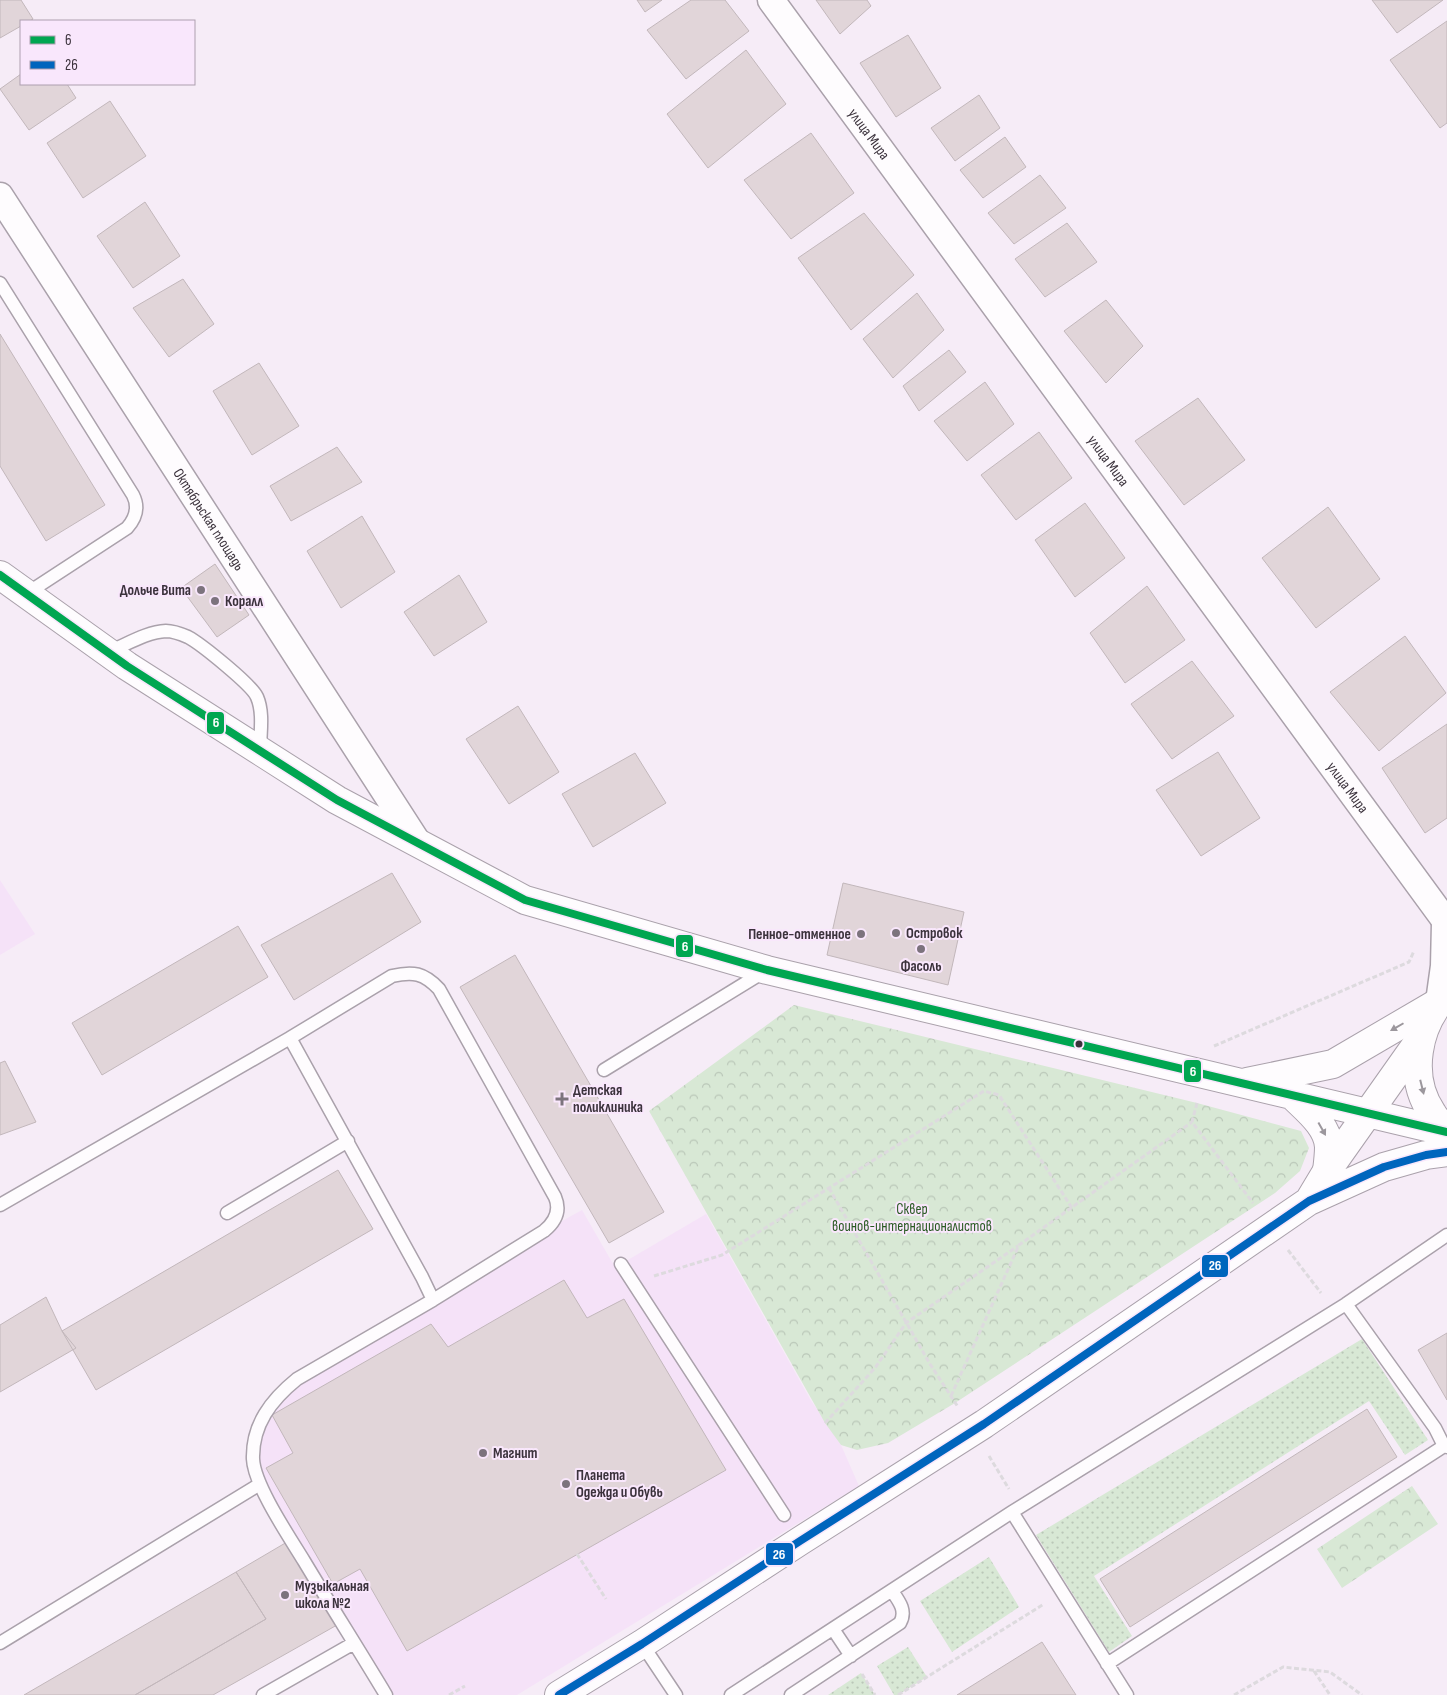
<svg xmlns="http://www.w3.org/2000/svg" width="1447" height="1695" font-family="'Sofia Sans Condensed',sans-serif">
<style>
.built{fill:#f5e2f8}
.grass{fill:url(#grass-dots)}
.park{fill:url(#park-crowns)}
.building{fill:#e1d5d9;stroke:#c2b7bb}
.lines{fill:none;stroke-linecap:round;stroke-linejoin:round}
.service-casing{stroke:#aaa1ab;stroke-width:15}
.minor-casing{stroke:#aaa1ab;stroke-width:29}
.tertiary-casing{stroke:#aaa1ab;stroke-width:30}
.secondary-casing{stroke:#aaa1ab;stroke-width:30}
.path{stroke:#dddade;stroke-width:3;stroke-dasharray:5 2.5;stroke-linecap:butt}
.service{stroke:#fefcfe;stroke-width:12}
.minor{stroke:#fefcfe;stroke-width:26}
.tertiary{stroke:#fefcfe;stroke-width:28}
.secondary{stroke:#fefcfe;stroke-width:28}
.bus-1-casing{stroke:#f9e7fc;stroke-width:11}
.bus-2-casing{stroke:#f9e7fc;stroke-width:11}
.bus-1{stroke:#00a651;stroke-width:8}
.bus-2{stroke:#0065bd;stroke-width:8}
.oneway{fill:#9c979d}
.poi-dot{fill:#7c737d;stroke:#f9e7fc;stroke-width:2}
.bus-dot{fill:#3b323c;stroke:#f9e7fc;stroke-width:2}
.labels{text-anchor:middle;stroke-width:4;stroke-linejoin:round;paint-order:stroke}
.street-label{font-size:15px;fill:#3b323c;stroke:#f9e7fc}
.poi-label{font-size:15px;font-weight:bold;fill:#3b323c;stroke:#f9e7fc;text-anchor:start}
.park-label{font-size:15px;fill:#295a23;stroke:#f9e7fc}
.line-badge{stroke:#f9e7fc;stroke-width:2}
.badge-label{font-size:14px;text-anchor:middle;font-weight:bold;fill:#fff}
</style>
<defs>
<pattern id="grass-dots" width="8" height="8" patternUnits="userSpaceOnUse" patternTransform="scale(1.25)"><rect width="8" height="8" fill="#d8e8d5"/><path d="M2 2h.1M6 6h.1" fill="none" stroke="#bac7b8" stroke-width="1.8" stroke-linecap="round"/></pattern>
<pattern id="park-crowns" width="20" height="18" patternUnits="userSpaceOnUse" patternTransform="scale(1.25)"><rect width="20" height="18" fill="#d8e8d5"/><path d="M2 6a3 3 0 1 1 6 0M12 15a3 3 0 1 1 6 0" fill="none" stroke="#bac7b8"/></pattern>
</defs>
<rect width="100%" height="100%" fill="#f6ecf7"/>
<path class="built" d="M0,880L35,934L0,955Z
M582,1210L616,1269L621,1264L706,1214L810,1399L841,1445L859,1486L517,1695H386L260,1484L254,1441L276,1398L544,1231Z"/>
<path class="grass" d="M1362,1339L1428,1440L1405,1455L1369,1401L1094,1576L1132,1636L1109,1652L1036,1535Z
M989,1557L1019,1607L952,1652L920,1601Z
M908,1647L927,1677L898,1695H894L877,1666Z
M861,1673L875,1695H828Z"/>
<path class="park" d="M794,1005L1197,1103L1301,1131L1309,1148L1300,1171L1275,1193L955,1403L888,1443L857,1450L841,1445L825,1423L649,1111Z
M1412,1486L1438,1524L1342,1588L1317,1549Z"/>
<path class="building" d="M0,0H21L33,19L30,21H21V26L0,38Z
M637,0H662L645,12Z
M691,0H725L749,31L686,79L647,30Z
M816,0H867L871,6L840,34Z
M1372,0H1443L1397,33Z
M1447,21V123L1440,128L1390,60Z
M908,35L941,88L896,117L860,63Z
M746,50L786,104L708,168L667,114Z
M21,74V84H67L76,98L29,130L0,89Z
M979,95L1000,128L955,161L931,128Z
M110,101L146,156L83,198L47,143Z
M811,133L854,193L791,239L744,180Z
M1005,137L1026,167L983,198L960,170Z
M1040,175L1066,208L1014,244L988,213Z
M145,202L180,256L133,288L97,236Z
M864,213L914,275L851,330L798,258Z
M1067,223L1097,262L1045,297L1015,259Z
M183,279L214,324L169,357L133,308Z
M917,293L944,330L893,378L863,339Z
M1106,300L1143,346L1106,383L1064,331Z
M0,334L105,505L46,541L0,466Z
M949,350L966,372L919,411L903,386Z
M259,363L299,426L252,455L213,391Z
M985,382L1014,424L967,461L934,421Z
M1198,398L1245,460L1184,505L1135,441Z
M1039,432L1072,478L1016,520L981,475Z
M337,447L362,482L291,521L270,486Z
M1085,503L1125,558L1075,597L1035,540Z
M1328,507L1380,579L1316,628L1262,558Z
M362,516L395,572L341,608L307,551Z
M215,564L249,615L217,637L181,588Z
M459,575L487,622L434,656L404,612Z
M1147,586L1185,640L1125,683L1090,633Z
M1405,636L1446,693L1379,751L1330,692Z
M1192,661L1234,716L1172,759L1131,704Z
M518,706L559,772L509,804L466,739Z
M1447,724V818L1425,833L1382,768Z
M1218,752L1260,818L1201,856L1156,790Z
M635,753L666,803L593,847L562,794Z
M392,873L421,922L294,1000L261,945Z
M843,883L964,912L948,985L827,955Z
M238,926L268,977L102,1075L72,1023Z
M515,955L664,1212L609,1243L460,987Z
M5,1061L36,1122L0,1135V1063Z
M338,1170L373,1229L96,1390L62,1331Z
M564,1280L587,1318L624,1299L726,1470L407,1651L360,1569L333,1584L266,1468L293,1453L272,1415L431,1324L448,1347Z
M46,1297L62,1331L76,1348L0,1392V1325Z
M1447,1333V1400L1418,1350Z
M1367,1409L1397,1457L1130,1627L1100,1579Z
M287,1542L337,1625L213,1695H135L266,1619L236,1572Z
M236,1572L266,1619L135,1695H24Z
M1042,1642L1076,1695H957Z"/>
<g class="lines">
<defs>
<path id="service" d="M0,283L133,495C139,507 136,518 127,528L26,594
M108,652C126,645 146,632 166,631C173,631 181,634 188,637C201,644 252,685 257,697C264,713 260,734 260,751
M290,1038L392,976C413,971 424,973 439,989L555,1197C561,1211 555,1222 544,1231L433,1300
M604,1070L765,971
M0,1205L290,1038L422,1277L433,1300L297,1379C271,1400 252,1425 253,1459C254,1485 290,1538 304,1561C331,1606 359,1650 386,1695
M227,1213L348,1141
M621,1264L784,1515
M1444,1446L1435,1428L1346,1304L1447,1235
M1012,1512L1127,1695
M833,1629L851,1656
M0,1643L260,1484
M642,1644L676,1695
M1107,1664L1444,1446L1447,1447
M263,1695L354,1643
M731,1695L1012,1512L1346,1304
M791,1695L900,1623C907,1611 899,1601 892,1591"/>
<g id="minor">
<path id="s1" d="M771,0L1447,923"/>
<path id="s2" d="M0,196L418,843"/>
<path d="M1439,1002L1444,966L1445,923"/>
</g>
<path id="tertiary" d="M0,575L127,666L337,800L525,900L767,970L1447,1132
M1247,1082L1333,1064L1439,1002
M1293,1096C1307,1110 1328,1126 1329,1147C1329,1155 1328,1163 1327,1171"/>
<path id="secondary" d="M1447,994C1417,1025 1407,1076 1432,1113C1436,1120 1442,1126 1447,1132
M1309,1201L1327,1171L1421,1038
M559,1695L642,1644L800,1541L984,1424L1309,1201L1384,1167L1426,1155L1447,1152"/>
</defs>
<use href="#service" class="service-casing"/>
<use href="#minor" class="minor-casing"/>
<use href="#tertiary" class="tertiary-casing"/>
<use href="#secondary" class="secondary-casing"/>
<path class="path" d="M1214,1046L1409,962L1414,951
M1197,1103L1192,1122L1253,1203
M829,1188L930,1364L958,1407
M1288,1250L1321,1293
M654,1276L722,1255L984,1091L999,1095L1072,1208
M951,1396L1019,1245L1192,1122
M825,1423L875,1368L906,1323L1018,1246
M989,1456L1009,1489
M577,1554L606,1599
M1314,1671L1330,1695
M862,1674L875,1695
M449,1695L465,1686
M898,1695L1044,1604
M1234,1695L1283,1667L1330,1672L1362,1695"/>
<use href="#service" class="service"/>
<use href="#minor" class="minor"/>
<use href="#tertiary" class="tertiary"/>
<use href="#secondary" class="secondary"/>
<defs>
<path id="bus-1" d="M0,575L127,666L337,800L525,900L767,970L1447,1132"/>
<path id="bus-2" d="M559,1695L642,1644L800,1541L984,1424L1309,1201L1384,1167L1426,1155L1447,1152"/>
</defs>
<use href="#bus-1" class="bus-1-casing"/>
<use href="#bus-2" class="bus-2-casing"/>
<use href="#bus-1" class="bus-1"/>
<use href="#bus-2" class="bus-2"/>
</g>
<defs><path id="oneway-solid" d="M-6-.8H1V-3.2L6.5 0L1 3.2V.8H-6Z" transform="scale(1.25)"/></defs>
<g class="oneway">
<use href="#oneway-solid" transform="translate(1397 1027) rotate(150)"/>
<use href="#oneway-solid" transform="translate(1422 1087) rotate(76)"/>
<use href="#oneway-solid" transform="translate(1322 1129) rotate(61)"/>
</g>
<g class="poi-dot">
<circle cx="201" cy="590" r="5"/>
<circle cx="215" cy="601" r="5"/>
<circle cx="896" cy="933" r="5"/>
<circle cx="861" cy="934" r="5"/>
<circle cx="921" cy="949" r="5"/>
<path d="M559.5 1091.5h5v5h5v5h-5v5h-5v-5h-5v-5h5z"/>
<circle cx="483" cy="1453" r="5"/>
<circle cx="566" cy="1484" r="5"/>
<circle cx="285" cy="1595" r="5"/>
</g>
<circle class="bus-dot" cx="1079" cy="1044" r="4.5"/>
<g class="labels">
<g class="street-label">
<text dy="5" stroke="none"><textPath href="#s1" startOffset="166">улица Мира</textPath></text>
<text dy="5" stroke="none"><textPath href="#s1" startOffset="571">улица Мира</textPath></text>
<text dy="5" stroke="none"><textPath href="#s2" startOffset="385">Октябрьская площадь</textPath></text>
<text dy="5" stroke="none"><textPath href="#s1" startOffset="976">улица Мира</textPath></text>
</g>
<g class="poi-label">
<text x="191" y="595" text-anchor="end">Дольче Вита</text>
<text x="225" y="606">Коралл</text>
<text x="906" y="938">Островок</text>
<text x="851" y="939" text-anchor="end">Пенное-отменное</text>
<text x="921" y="971" text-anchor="middle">Фасоль</text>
<text x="573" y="1095">Детская<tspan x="573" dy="17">поликлиника</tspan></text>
<text x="493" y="1458">Магнит</text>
<text x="576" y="1480">Планета<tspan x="576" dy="17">Одежда и Обувь</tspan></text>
<text x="295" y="1591">Музыкальная<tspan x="295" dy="17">школа №2</tspan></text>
</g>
<g class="park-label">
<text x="912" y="1214">Сквер<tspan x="912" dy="17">воинов-интернационалистов</tspan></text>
</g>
</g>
<g class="line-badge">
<rect x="206" y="711" width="19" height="24" rx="5" fill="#00a651"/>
<rect x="675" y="934" width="19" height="24" rx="5" fill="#00a651"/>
<rect x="1183" y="1059" width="19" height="24" rx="5" fill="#00a651"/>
<rect x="1201" y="1254" width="28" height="24" rx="5" fill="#0065bd"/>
<rect x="765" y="1542" width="29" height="24" rx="5" fill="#0065bd"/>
</g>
<g class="badge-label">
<text x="216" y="727">6</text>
<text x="685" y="951">6</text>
<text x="1193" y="1076">6</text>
<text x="1215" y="1270">26</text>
<text x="779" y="1559">26</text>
</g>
<rect x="20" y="20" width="175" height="65" fill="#f9e7fc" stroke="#ad9faf"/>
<rect x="30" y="36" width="25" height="8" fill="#00a651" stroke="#ad9faf"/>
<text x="65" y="45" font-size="15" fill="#3b323c">6</text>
<rect x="30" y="61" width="25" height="8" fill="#0065bd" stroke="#ad9faf"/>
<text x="65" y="70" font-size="15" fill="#3b323c">26</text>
</svg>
